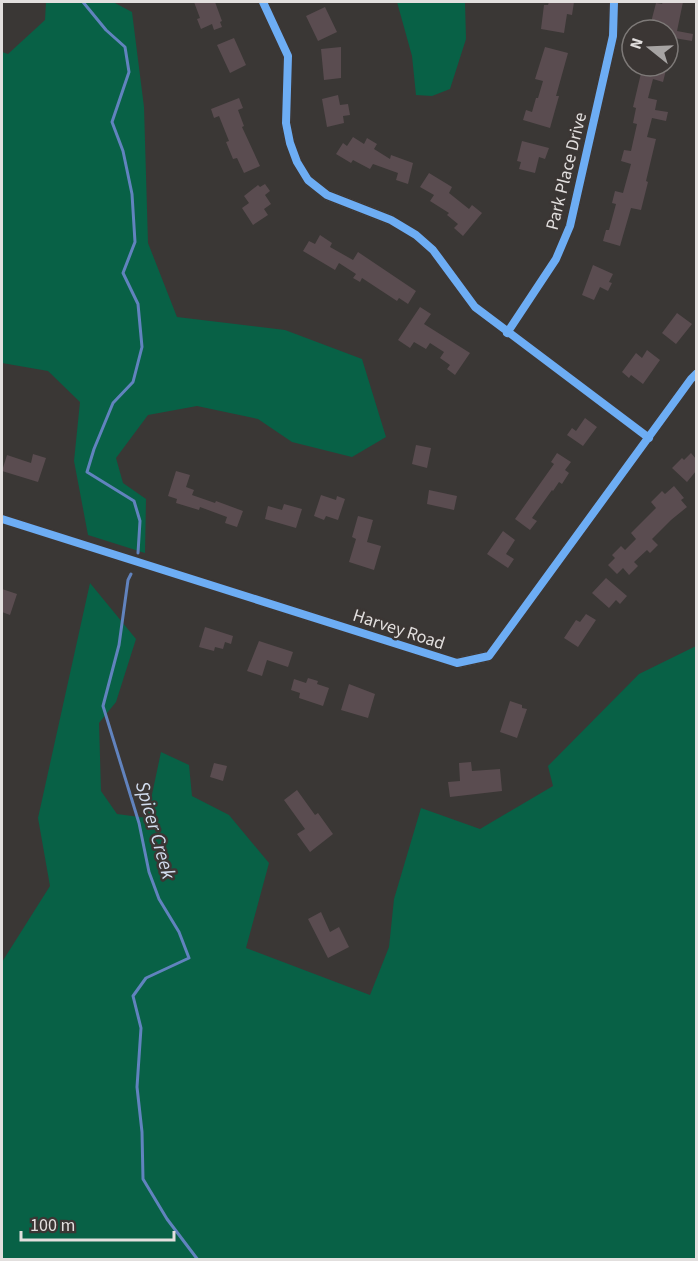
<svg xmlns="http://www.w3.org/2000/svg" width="698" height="1261" font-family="'Source Sans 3',sans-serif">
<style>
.green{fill:#086146}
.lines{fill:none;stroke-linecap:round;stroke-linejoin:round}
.stream{stroke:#6183be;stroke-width:3}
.building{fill:#5a4c50}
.street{stroke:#757575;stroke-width:10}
.cycleway-casing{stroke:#3b3634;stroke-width:11}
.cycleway{stroke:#6dadf4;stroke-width:8}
.labels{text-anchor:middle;stroke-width:5;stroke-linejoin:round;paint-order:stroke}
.street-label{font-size:18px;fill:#e2dfde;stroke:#3b3634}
.water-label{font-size:20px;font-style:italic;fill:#d2ddef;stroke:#3b3634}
</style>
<rect width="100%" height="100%" fill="#3a3735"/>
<path class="green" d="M46,2H113L132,12L144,107L148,243L177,317L285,330L362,359L386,437L352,457L292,442L258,419L197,406L148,415L116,458L123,483L146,499L145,553L88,535L74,461L80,402L48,371L2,363V52L8,54L45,20Z
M397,2H465L466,39L450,89L432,96L416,95L412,56Z
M90,583L136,639L116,702L99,723L101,791L117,814L147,818L161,752L189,765L192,796L229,815L269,863L246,948L370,995L389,947L394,899L421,808L480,829L553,786L548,766L639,674L696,646V1259H2V962L50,886L38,818Z"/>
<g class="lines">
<path class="stream" d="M83,2L106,30L125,47L129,72L112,122L123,151L132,194L135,242L123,273L138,304L142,347L133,382L113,403L94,449L87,472L134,501L140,521L138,553
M131,574L128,580L119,645L103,706L139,823L149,872L159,899L179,932L189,958L146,978L133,996L141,1028L137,1087L142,1132L143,1179L167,1219L198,1260"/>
</g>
<path class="building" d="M194,2H215L222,21L220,22L222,27L214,30L212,24L201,29L197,19L200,18Z
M549,2H574L572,15L567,14L564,33L541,29L544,5H548Z
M663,2H683L677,31L693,34L692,41L668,37V30H649L656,3L662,4Z
M325,7L337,32L318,41L306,16Z
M234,38L246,65L230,73L217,45Z
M341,47V78L324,80L321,49Z
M545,47L568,53L556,96H559L550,128L523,120L526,110L532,112L536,98H538L543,81L535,79Z
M646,66H667L663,82L653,79L648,98L657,100L655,110L668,112L666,121L652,118L647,137L656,139L646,181L648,182L641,210L631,208L620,246L603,241L606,230H609L616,204L612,203L615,191L623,193L631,164L621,161L624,150L631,151L637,124L633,123L636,108L633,107L642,69L645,70Z
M338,95L340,105L348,104L350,115L343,116L344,123L327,127L322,99Z
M239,98L243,108L238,110L244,126L242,127L260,166L244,173L237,158L233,159L226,142L229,141L219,116L214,118L211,109Z
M353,137L364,144L367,138L377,144L374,149L390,159L391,155L413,163L408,184L396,180L398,173L373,164L370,169L353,160L351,163L336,154L343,143L347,146Z
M522,141L549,148L545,159L539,157L535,173L519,169L521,162L517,161Z
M429,173L452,187L449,193L469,209L472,205L482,213L463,236L454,228L458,224L447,215L449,213L430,201L434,195L420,187Z
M265,184L270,191L265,195L271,204L264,209L268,215L253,225L242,208L249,203L244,196L258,185L260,187Z
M320,235L332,243L330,247L353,260L358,252L416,291L408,304L399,298L397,301L362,278L360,282L353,278L356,274L339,263L335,270L303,251L309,241L315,244Z
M593,265L613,274L609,282L612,283L608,291L600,287L594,300L582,295Z
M420,307L431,314L424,324L470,353L455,375L447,369L450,365L440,358L444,352L430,343L426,349L414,342L410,348L398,340Z
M677,313L692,324L676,344L662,333Z
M647,350L660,360L643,384L631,375L629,378L622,372L636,353L642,358Z
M585,418L597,427L583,446L567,435L572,428L576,431Z
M416,445L431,448L427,468L412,464Z
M557,453L571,462L565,470L569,473L562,484L559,482L553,491L552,490L532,518L537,521L530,530L515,519L554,464L551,462Z
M691,453L696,459V471L687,482L672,468L682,458L684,460Z
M33,454L46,458L38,482L2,471L7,455L31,463Z
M176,471L190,475L186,487L194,490L192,495L215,503L216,501L243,511L237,527L225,523L227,517L200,507L199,510L176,503L177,499L168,496Z
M674,486L684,498L681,500L687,507L671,520L652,539L658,545L650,553L647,550L634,562L638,566L629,575L623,568L617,574L608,565L615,558L612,555L621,546L625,550L636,539L631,533L656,508L651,502L662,491L665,494Z
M429,490L457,496L454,510L427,504Z
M321,495L336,500L337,496L345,499L338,520L326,516L324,520L314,516Z
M284,504L302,509L296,528L265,519L268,506L282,510Z
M358,516L373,520L367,542L381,546L374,570L349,562L356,539L352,537Z
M503,531L515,540L506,554L514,559L508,568L487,554Z
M606,578L627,596L620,604L616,600L609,608L592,593Z
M2,589L17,594L10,615L2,612Z
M586,614L596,620L578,647L564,638L576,620L580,622Z
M205,627L233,636L231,644L225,642L223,649L215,647L214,651L199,647Z
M259,641L293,652L288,667L267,660L262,676L247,671Z
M308,678L318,681L317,684L329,688L323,706L299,698L300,693L291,690L294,679L306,683Z
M349,684L375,694L368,718L341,710Z
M510,701L522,705V708L527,709L517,738L500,732Z
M471,762L472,771L500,769L502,791L450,797L448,782L460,781L459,763Z
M214,763L227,766L223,781L210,777Z
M297,790L315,815L318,813L333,834L310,852L297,834L305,829L284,800Z
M321,912L330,932L339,927L349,947L328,958L308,919Z"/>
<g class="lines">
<path class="street" d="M263,2L288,56L286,123L290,143L297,162L308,180L327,195L391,220L416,235L433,250L475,307L649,438
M507,333L556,259L570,226L613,36L614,2
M2,519L457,663L489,656L691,379L696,374"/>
<defs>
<path id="cycleway" d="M263,2L288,56L286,123L290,143L297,162L308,180L327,195L391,220L416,235L433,250L475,307L649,438
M507,333L556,259L570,226L613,36L614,2
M2,519L457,663L489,656L691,379L696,374"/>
</defs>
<use href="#cycleway" class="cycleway-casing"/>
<use href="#cycleway" class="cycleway"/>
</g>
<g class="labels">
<g class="street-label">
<text transform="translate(566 171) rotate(-76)" y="6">Park Place Drive</text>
<text transform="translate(399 629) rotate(18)" y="6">Harvey Road</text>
</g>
<g class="water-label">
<text transform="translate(156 830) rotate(74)" y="7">Spicer Creek</text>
</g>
</g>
<rect width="698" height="1261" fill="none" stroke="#e2dfde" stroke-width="6"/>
<g transform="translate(650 48) rotate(288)"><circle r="28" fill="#3b3634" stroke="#7e7a78" stroke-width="1.5"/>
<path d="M0-4.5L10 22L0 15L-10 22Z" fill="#a7a4a3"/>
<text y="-9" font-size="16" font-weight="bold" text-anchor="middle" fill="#e2dfde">N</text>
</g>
<path d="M21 1231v9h153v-9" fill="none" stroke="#e2dfde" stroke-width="3"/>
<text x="30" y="1231" font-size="18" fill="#e2dfde" stroke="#3b3634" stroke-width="4.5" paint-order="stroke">100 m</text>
</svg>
